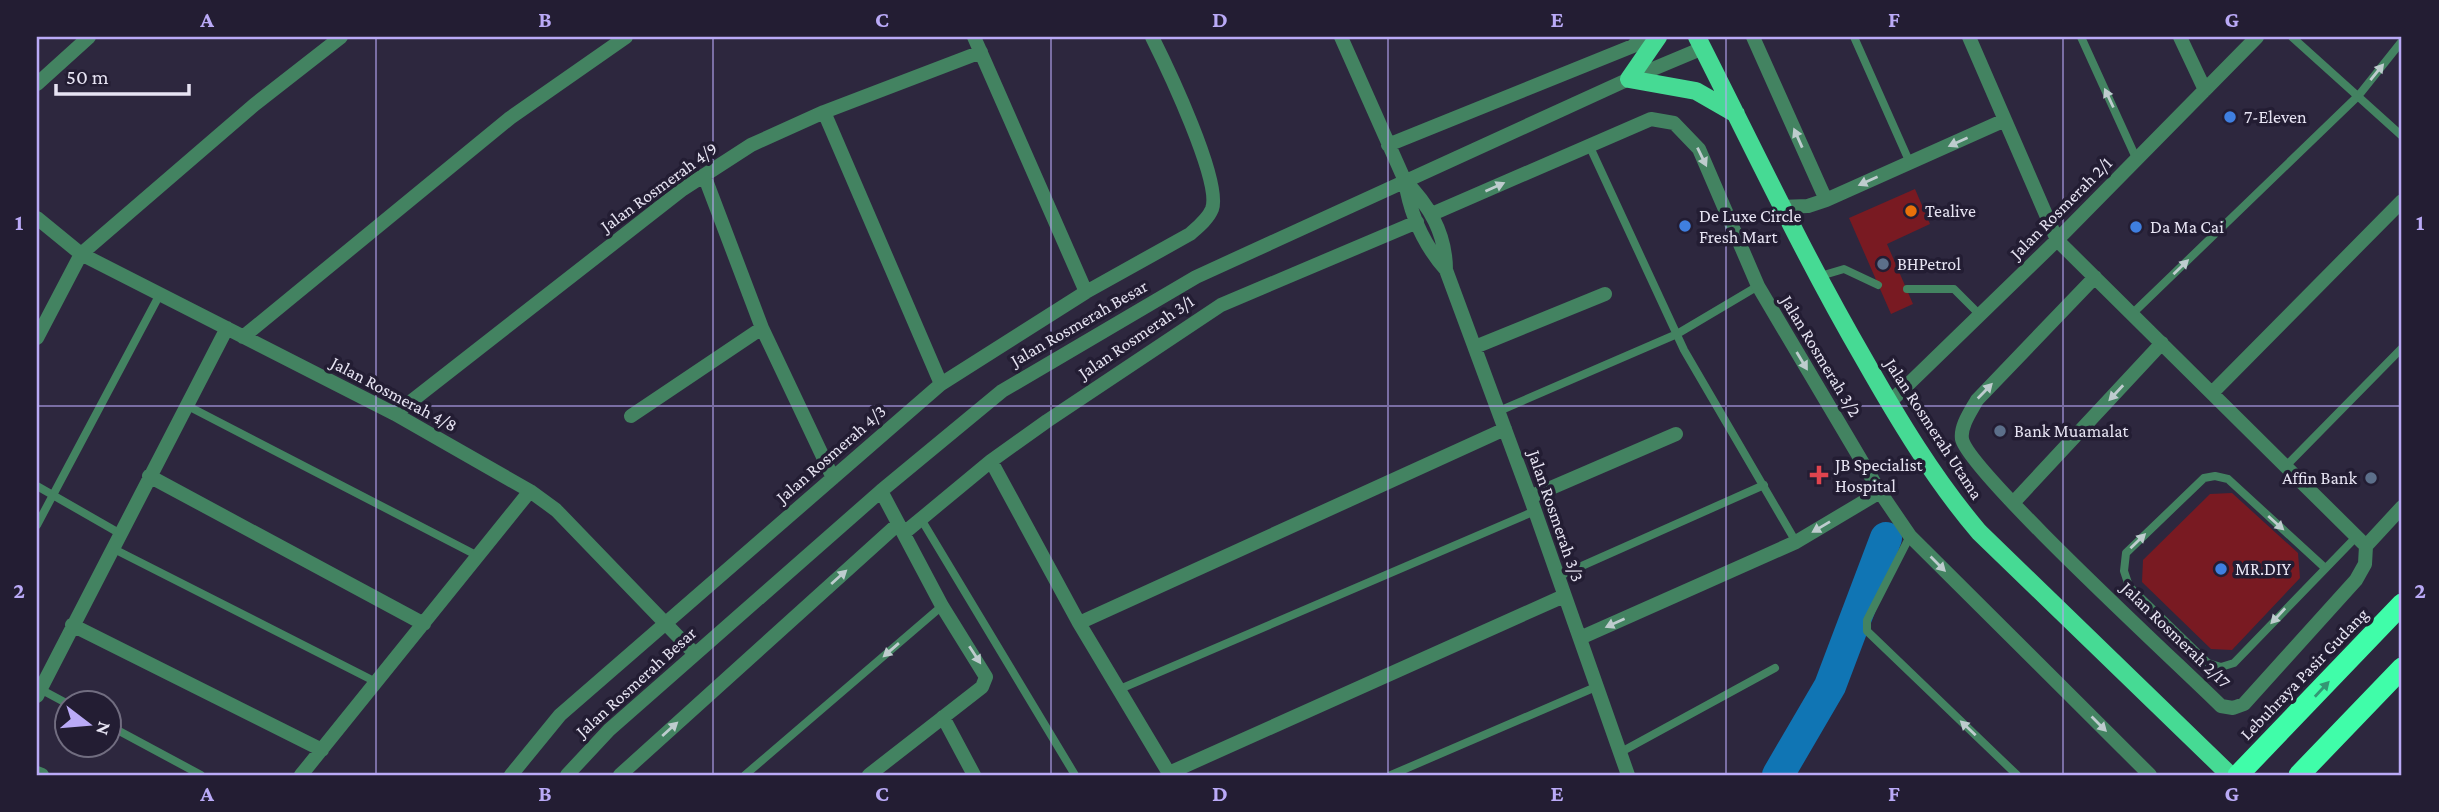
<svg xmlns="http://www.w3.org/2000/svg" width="2439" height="812" font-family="'Crimson Pro',serif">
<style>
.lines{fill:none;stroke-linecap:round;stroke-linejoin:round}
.river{stroke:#1075b4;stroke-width:32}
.building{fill:#791a22}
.lane{stroke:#438361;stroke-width:8}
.street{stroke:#438361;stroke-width:14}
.primary{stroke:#46da94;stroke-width:18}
.highway{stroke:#40fda9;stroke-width:21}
.oneway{fill:#beccce}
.oneway2{fill:#339874}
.grid{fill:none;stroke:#baaaf7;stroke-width:2;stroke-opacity:0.55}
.shop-dot{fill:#3f7fe0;stroke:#231d33;stroke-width:2.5}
.food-dot{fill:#e8710a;stroke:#231d33;stroke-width:2.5}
.service-dot{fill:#5c6f8a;stroke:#231d33;stroke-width:2.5}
.health-dot{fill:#e0444e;stroke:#231d33;stroke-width:2.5}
.labels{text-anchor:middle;stroke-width:7;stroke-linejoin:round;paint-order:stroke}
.poi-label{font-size:18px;fill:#e7e4f3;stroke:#231d33;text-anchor:start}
.street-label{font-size:18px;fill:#e7e4f3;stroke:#231d33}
.neatline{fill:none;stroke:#baaaf7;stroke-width:2.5}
.grid-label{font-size:23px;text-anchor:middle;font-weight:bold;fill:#baaaf7}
</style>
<rect width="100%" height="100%" fill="#2d273e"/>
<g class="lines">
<path class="river" d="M1778,775L1830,686L1886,538"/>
</g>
<path class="building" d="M1915,189L1930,224L1887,244L1913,304L1891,314L1849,218Z
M2232,493L2298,553L2300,578L2232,650L2211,649L2142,582L2143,560L2210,494Z"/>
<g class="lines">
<path class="lane" d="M1854,37L1910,163
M2081,37L2137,160
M2292,37L2402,136
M1589,145L1684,350L1796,542
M1817,277L1844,269L1878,285
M1907,289H1954L1980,315
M2132,314L2359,95L2402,41
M186,405L478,556
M1499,411L1677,334L1758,286
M2286,466L2402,348
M37,486L119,533
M921,519L1075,775
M37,525L160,294
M1910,536L1867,620V631L2017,775
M112,548L376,682
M2324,567L2228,479L2215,476L2204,478L2126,553L2124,571L2129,586L2208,663L2221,667L2234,663L2357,536
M1557,577L1764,485
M40,689L68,704
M1120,689L1535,511
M108,725L201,775
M1621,752L1775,668
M745,775L942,606
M1391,775L1598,686"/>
<path class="street" d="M974,37L1086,292
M1341,37L1405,181C1410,213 1424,245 1446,270
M1753,37L1826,200
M1969,37L2057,240L2366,546
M2180,37L2205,90
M37,84L89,37
M824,112L941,384
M1388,145L1633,46L1642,37
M704,175L762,328L833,478
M1405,181C1430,206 1446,234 1446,270L1530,497L1628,775
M1780,207L1808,206L1826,200L2005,120
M1432,214L1651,119L1674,123L1699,149L1758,286L1880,492L1910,536L2150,775
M37,218L81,254L395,414L530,491L556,510L695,654
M2095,277L1977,400C1971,411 1960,426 1962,439C1968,471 2184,669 2221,706L2233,708L2244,704L2356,580L2365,564L2366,546L2402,507
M243,337L510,118L626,37
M37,338L81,254L254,105L341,37
M1475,347L1605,294
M2212,393L2402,201
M1889,403L2057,240L2257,37
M395,414L683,189L751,145L824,112L981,52
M631,416L762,328
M991,461L1079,623L1170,775
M149,476L424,624
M1530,497L1676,434
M2013,503L2162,343
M904,533L991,461L1047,421L1221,305L1417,222
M1079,623L1505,429
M72,625L322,750
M1580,638L1796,542L1880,492
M37,696L227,328
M943,717L974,775
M37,773L42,775
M1169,773L1564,596
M301,775L530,491
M511,775L560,715L941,384L1086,292L1190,234C1198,227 1208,219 1212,209C1222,182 1167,67 1152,37
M567,775L609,730L881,491L1002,391L1196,277L1629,79L1703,48
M620,775L898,524
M869,775L982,687L986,677L942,606L881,491"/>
<path class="primary" d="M1658,37L1629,79L1696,91L1736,114
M1697,37C1752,145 1803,254 1864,359C1898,419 1934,479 1979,532L2230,775"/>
<path class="highway" d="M2238,775L2402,604
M2299,775L2402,668"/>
</g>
<defs><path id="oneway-solid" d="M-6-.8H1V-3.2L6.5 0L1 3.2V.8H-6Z" transform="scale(1.75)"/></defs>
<g class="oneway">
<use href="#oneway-solid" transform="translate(2377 72) rotate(-51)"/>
<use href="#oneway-solid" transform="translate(2109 98) rotate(-115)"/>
<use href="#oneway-solid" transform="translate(1798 138) rotate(-114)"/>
<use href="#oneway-solid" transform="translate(1958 142) rotate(156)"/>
<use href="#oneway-solid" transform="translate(1702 157) rotate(64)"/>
<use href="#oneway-solid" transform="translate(1868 181) rotate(156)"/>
<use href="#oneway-solid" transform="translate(1495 187) rotate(-24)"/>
<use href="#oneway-solid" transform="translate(2181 267) rotate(-44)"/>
<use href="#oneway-solid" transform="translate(1802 361) rotate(59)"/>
<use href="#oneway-solid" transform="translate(1985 391) rotate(-46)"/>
<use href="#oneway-solid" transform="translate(2116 393) rotate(133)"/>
<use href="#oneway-solid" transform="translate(2276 523) rotate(42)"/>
<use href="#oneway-solid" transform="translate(1821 527) rotate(149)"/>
<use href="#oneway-solid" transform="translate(2138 541) rotate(-44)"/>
<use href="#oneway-solid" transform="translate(1938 564) rotate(45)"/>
<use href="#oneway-solid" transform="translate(839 577) rotate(-42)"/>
<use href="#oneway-solid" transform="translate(2278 616) rotate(133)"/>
<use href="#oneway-solid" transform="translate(1615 623) rotate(156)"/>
<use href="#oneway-solid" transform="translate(891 650) rotate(139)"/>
<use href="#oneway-solid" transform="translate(975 655) rotate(57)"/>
<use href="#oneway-solid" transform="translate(2099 724) rotate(45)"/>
<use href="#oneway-solid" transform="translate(1968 728) rotate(-137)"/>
<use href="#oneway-solid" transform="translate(670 729) rotate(-42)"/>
</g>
<use class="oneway2" href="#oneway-solid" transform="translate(2322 689) rotate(-47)"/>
<path class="grid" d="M376,37V775M713,37V775M1051,37V775M1388,37V775M1726,37V775M2063,37V775M37,406H2402"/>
<g class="shop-dot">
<circle cx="2230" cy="117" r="7"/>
<circle cx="1685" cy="226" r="7"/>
<circle cx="2136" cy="227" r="7"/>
<circle cx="2221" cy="569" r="7"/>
</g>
<circle class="food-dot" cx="1911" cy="211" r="7"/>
<g class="service-dot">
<circle cx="1883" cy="264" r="7"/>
<circle cx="2000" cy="431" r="7"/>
<circle cx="2371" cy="478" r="7"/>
</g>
<path class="health-dot" d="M1815.5 464.5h7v7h7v7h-7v7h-7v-7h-7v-7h7z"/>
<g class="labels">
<g class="poi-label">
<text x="2244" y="123">7-Eleven</text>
<text x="1925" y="217">Tealive</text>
<text x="1699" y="222">De Luxe Circle<tspan x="1699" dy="21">Fresh Mart</tspan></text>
<text x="2150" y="233">Da Ma Cai</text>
<text x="1897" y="270">BHPetrol</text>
<text x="2014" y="437">Bank Muamalat</text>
<text x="1835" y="471">JB Specialist<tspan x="1835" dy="21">Hospital</tspan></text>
<text x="2357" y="484" text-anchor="end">Affin Bank</text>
<text x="2235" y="575">MR.DIY</text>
</g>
<g class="street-label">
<text transform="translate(659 187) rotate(-36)" y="6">Jalan Rosmerah 4/9</text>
<text transform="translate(2061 208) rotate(-45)" y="6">Jalan Rosmerah 2/1</text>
<text transform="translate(1079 323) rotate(-30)" y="6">Jalan Rosmerah Besar</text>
<text transform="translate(1136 337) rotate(-34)" y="6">Jalan Rosmerah 3/1</text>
<text transform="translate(1821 356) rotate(59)" y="6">Jalan Rosmerah 3/2</text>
<text transform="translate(394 394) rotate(28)" y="6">Jalan Rosmerah 4/8</text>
<text transform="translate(1934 429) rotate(57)" y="6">Jalan Rosmerah Utama</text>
<text transform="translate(831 454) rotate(-41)" y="6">Jalan Rosmerah 4/3</text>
<text transform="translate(1556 516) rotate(71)" y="6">Jalan Rosmerah 3/3</text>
<text transform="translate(2176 635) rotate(44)" y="6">Jalan Rosmerah 2/17</text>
<text transform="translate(2304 674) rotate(-46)" y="6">Lebuhraya Pasir Gudang</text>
<text transform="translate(636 682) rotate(-42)" y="6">Jalan Rosmerah Besar</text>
</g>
</g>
<rect width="2439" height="812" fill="none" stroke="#231d33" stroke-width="77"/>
<g transform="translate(88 724) rotate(106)"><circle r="33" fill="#231d33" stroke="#716d80" stroke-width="2"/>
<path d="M0-5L12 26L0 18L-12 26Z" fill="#baaaf7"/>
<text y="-10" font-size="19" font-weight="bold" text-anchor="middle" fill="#e7e4f3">N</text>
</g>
<path d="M56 84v10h133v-10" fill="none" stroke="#e7e4f3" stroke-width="3.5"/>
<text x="66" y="84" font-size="21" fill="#e7e4f3" stroke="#231d33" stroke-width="5" paint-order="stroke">50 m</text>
<rect x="38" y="38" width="2362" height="736" class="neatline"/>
<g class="grid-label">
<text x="207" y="27">A</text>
<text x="545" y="27">B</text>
<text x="882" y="27">C</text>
<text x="1220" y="27">D</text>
<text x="1557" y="27">E</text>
<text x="1894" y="27">F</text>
<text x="2232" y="27">G</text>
<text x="19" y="230">1</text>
<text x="2420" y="230">1</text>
<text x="19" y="598">2</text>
<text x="2420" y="598">2</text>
<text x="207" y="801">A</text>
<text x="545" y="801">B</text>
<text x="882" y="801">C</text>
<text x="1220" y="801">D</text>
<text x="1557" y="801">E</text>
<text x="1894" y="801">F</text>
<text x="2232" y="801">G</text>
</g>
</svg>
